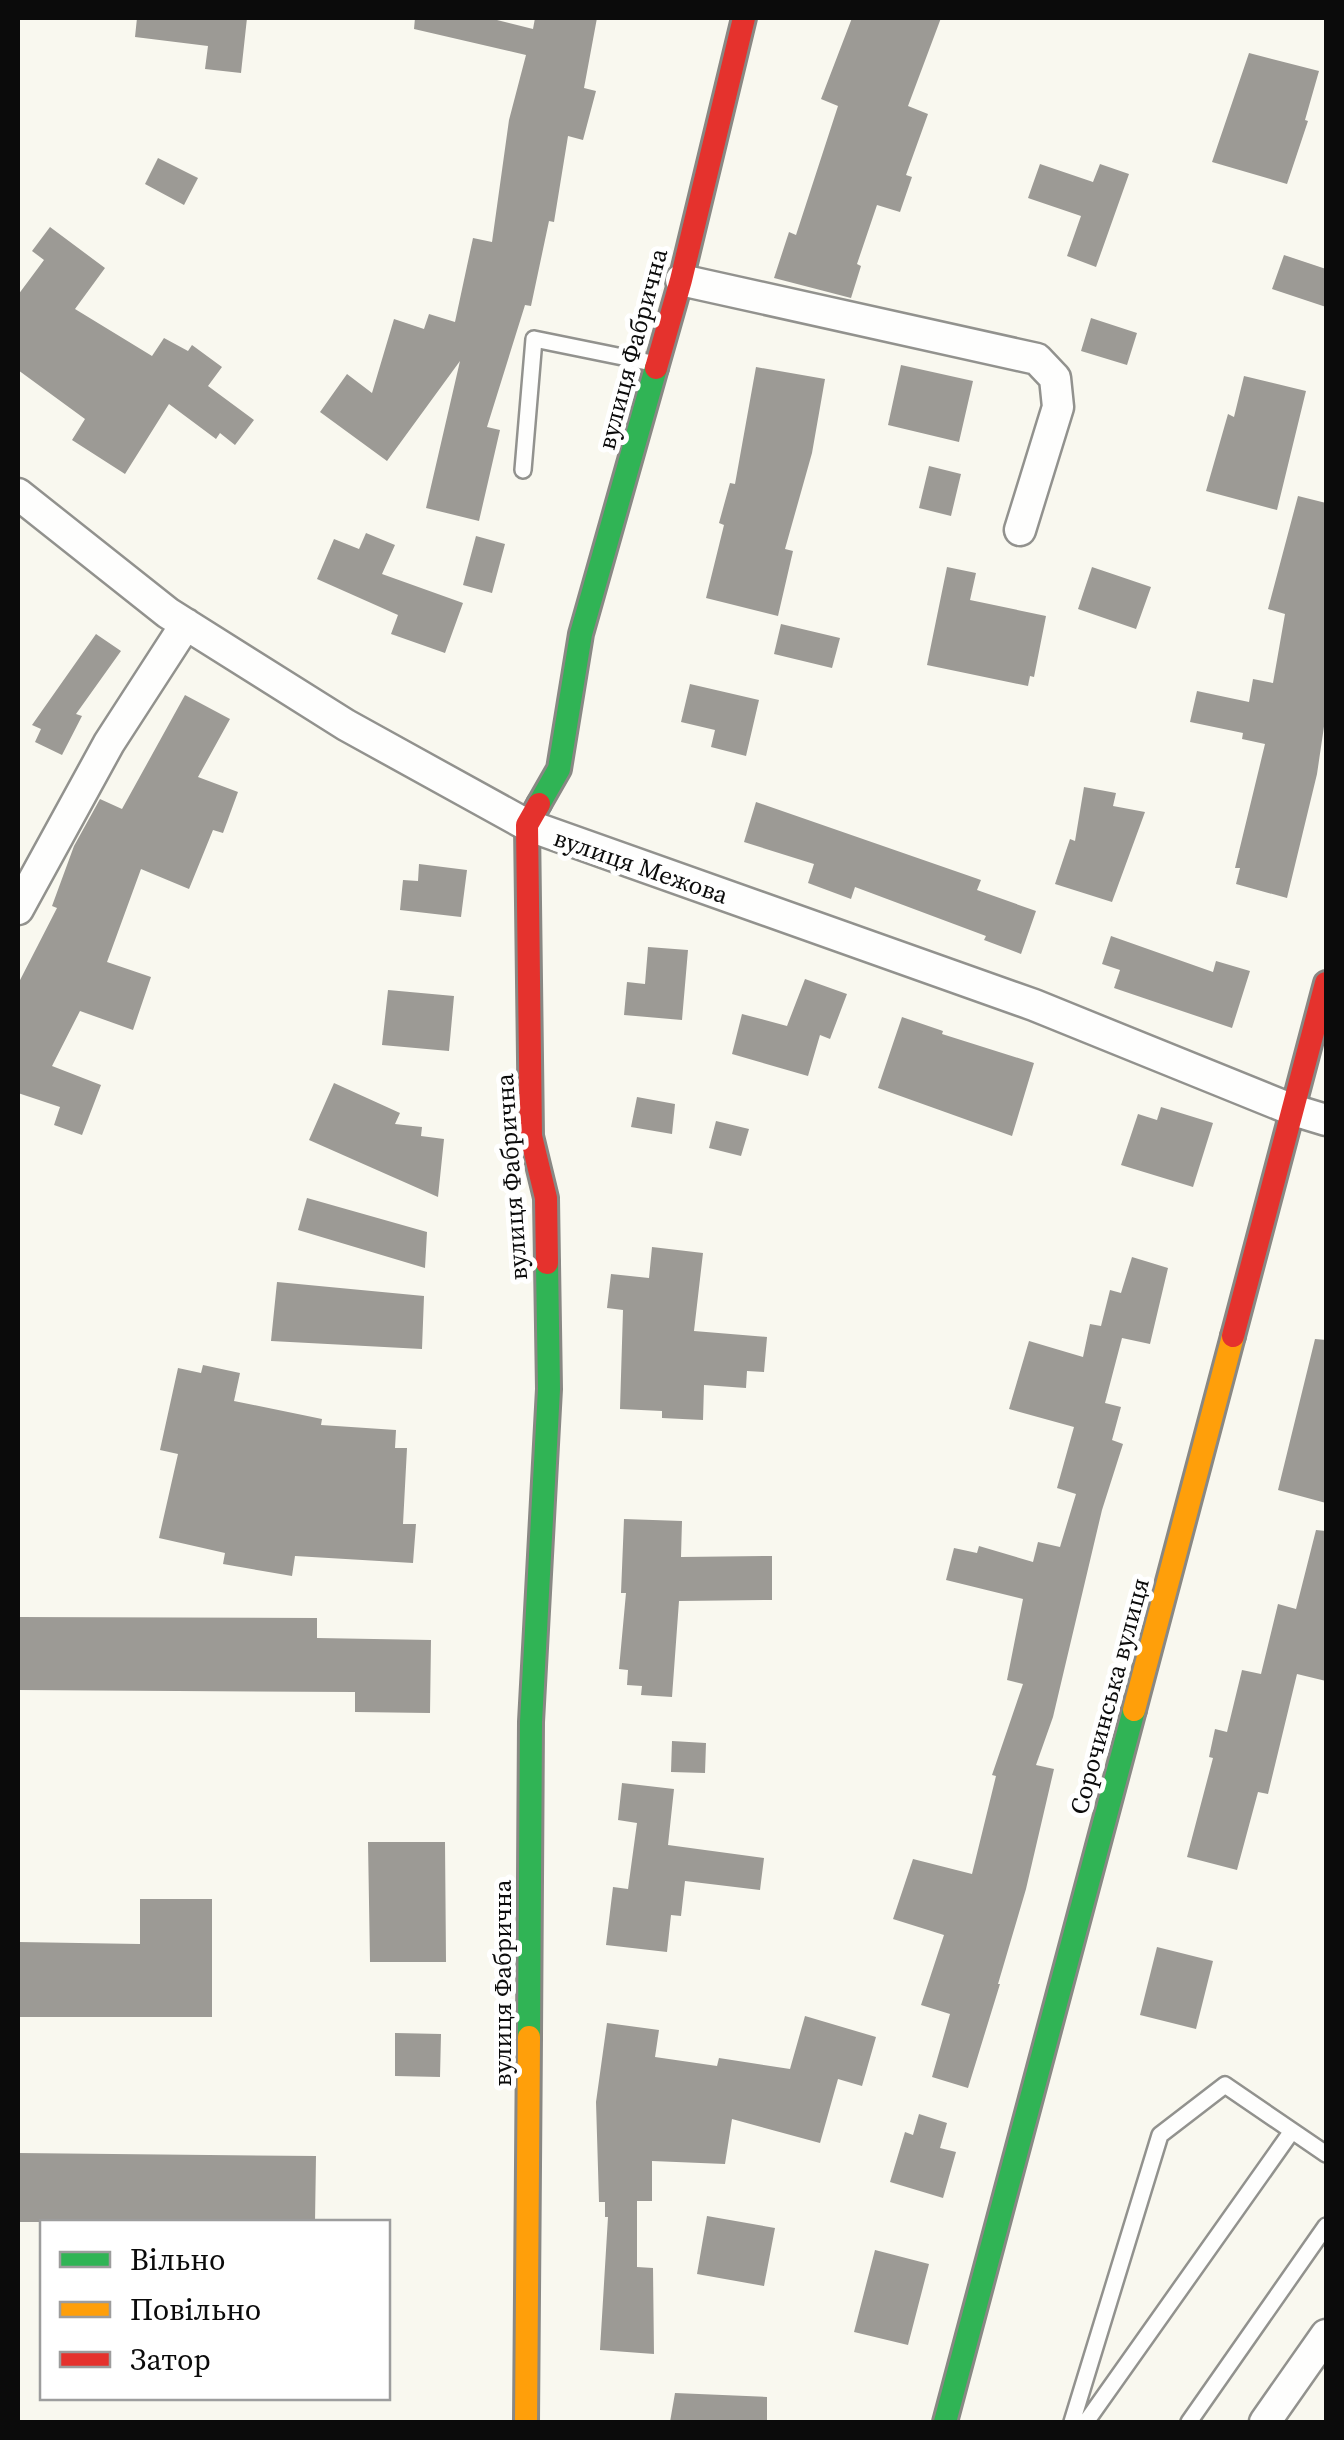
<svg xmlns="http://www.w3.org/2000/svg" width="1344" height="2440" font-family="'Source Serif 4',serif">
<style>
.building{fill:#9c9a95}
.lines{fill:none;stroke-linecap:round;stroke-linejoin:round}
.lane-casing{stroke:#92928e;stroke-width:20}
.street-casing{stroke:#92928e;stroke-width:35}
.fast-casing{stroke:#898884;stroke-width:28}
.slow-casing{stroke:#898884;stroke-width:28}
.jam-casing{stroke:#898884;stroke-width:28}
.lane{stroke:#fefefd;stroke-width:15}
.street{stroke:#fefefd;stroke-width:30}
.fast{stroke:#30b455;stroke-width:22}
.slow{stroke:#ff9f0a;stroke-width:22}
.jam{stroke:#e5322d;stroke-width:22}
.labels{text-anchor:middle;stroke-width:10;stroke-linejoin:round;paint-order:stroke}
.street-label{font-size:25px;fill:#0b0b0b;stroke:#fff}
</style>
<rect width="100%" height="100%" fill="#f9f8ef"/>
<path class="building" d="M137,18H247L241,73L205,69L208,46L135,37Z
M415,18H489L533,29L535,18H597L584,88L596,91L583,140L568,136L554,222L549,221L531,306L525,305L487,427L500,430L479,521L426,508L460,361L387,461L320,412L347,374L372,393L394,319L424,329L429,314L455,322L473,238L492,242L509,120L526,55L414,29Z
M852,18H941L908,106L928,114L906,175L912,177L900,212L877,205L857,264L861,266L851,298L774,278L789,232L796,235L838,106L821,99Z
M1249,53L1319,71L1305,120L1308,121L1287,184L1212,162Z
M158,158L198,178L184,205L145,184Z
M1040,164L1093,182L1100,164L1129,174L1096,267L1067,256L1081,216L1028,198Z
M50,227L105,268L75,309L152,356L164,338L188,351L192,345L222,367L208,386L254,420L235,445L220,433L216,439L169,404L125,474L72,440L85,419L18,370V295L44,260L32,251Z
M1284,255L1326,269V307L1272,289Z
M1091,318L1137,333L1127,365L1081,351Z
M901,365L973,381L959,442L888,425Z
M756,367L825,379L812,453L785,549L793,551L778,616L706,598L724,525L719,523L730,483L735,484Z
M1244,376L1306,391L1277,510L1206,491L1228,414L1234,417Z
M929,466L961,474L951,516L919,508Z
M1298,496L1326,503V713L1317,774L1287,898L1236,884L1240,868H1235L1265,744L1242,739L1243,733L1190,722L1197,691L1249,702L1253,679L1273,683L1285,614L1268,609Z
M366,533L395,545L382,574L463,603L445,653L391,634L398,615L317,579L334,539L359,549Z
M476,536L505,544L492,593L463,585Z
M947,567L976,573L970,600L1046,616L1034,677L1030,676L1028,686L927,665Z
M1092,567L1151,587L1136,629L1078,609Z
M781,624L840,638L832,668L774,654Z
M96,634L121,651L76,714L82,716L62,755L35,742L41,729L32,725Z
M690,684L759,700L746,756L711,747L715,730L681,722Z
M185,695L230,719L198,777L238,792L223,833L213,830L189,889L141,869L107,962L151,977L133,1030L80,1011L52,1066L101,1085L82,1135L54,1125L60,1107L18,1093V984L57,908L52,906L74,846L100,799L122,809Z
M1084,787L1116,793L1113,806L1145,812L1112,902L1055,884L1070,839L1075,841Z
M756,802L981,880L977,890L1036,911L1021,954L984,940L986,936L855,887L851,899L808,883L814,864L744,842Z
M419,864L467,870L461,917L400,910L403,880L418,881Z
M1111,936L1213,972L1216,961L1250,971L1232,1028L1114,988L1120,970L1102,964Z
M648,947L688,950L682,1020L624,1015L627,982L645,984Z
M805,979L847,994L830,1039L820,1035L808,1076L732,1054L742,1014L787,1026Z
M388,990L454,996L449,1051L382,1045Z
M902,1017L943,1031L942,1034L1034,1063L1012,1136L878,1088Z
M334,1083L400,1113L395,1124L422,1127L421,1136L444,1139L438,1197L309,1140Z
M637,1097L675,1104L672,1134L631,1127Z
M1161,1107L1213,1123L1193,1187L1121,1165L1138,1114L1157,1120Z
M716,1121L749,1129L741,1156L709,1148Z
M307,1198L427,1232L425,1268L298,1230Z
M652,1247L703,1253L694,1331L767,1337L764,1372L747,1371L746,1388L704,1385L703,1420L662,1418V1411L620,1409L623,1310L607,1308L611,1274L649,1278Z
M1132,1257L1168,1268L1150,1344L1122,1338L1105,1403L1121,1407L1112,1440L1123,1444L1102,1510L1053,1717L1036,1765L1054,1769L1026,1889L998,1984H1000L968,2088L932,2077L950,2014L921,2005L944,1935L893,1919L913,1859L972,1874L996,1776L992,1775L1023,1684L1007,1680L1023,1599L946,1580L954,1548L977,1553L979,1546L1033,1562L1038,1542L1060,1547L1076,1494L1057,1488L1074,1427L1009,1409L1029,1341L1083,1357L1090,1324L1101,1326L1110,1290L1121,1293Z
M277,1282L424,1296L422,1349L271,1341Z
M1315,1339L1326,1340V1503L1278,1490Z
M203,1365L240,1373L234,1401L322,1419L321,1425L396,1430L395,1448H407L403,1524H416L413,1563L295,1556L292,1576L223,1564L225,1553L159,1538L178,1454L160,1450L178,1368L201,1373Z
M624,1519L682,1521L681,1557L772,1556V1600L679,1601L672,1697L641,1695L642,1686L627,1685L628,1670L619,1669L626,1593H621Z
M1316,1530L1326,1531V1681L1297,1674L1268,1794L1258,1792L1237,1870L1187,1857L1213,1758L1209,1757L1215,1729L1227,1732L1242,1670L1261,1674L1278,1604L1296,1609Z
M18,1617L317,1618V1638L431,1640L430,1713L355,1712V1692L18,1690Z
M672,1741L706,1743L705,1773L671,1772Z
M622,1783L674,1789L668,1845L764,1858L760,1890L685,1881L681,1916L671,1915L667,1952L606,1945L613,1887L628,1889L637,1823L618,1820Z
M368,1842H445L446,1962H370Z
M140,1899H212V2017H18V1942L140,1944Z
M1157,1947L1213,1961L1196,2029L1140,2015Z
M805,2016L876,2037L862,2086L838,2079L820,2143L732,2119L725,2164L652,2161V2201H637V2267L653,2268L654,2354L600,2350L608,2217H605V2202H599L596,2102L607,2023L659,2030L655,2057L717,2066L719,2058L790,2069Z
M395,2033L441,2034L440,2077L395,2076Z
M919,2114L947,2123L940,2148L956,2152L943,2198L890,2182L905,2132L913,2135Z
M18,2153L316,2156L315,2222H18Z
M707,2216L775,2228L764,2286L697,2274Z
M875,2250L929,2264L908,2345L854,2332Z
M675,2393L767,2397V2422H670Z"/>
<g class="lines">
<defs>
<path id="lane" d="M523,470L534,339L657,364
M1072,2422L1160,2135L1225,2085L1326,2154
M1086,2422L1292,2131
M1189,2422L1326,2226"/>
<path id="street" d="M681,280L1037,359L1055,378L1058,407L1020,530
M18,494L168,613L346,725L527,825L1034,1005L1293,1110L1326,1120
M18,909L109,743L186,624
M1265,2422L1326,2335"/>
<path id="fast" d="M539,804L559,769L581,634L656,368
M529,2037L531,1722L549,1389L547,1263
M945,2422L1134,1710"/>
<path id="slow" d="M1134,1710L1233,1336
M526,2422L529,2037"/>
<path id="jam" d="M656,368L681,280L744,18
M539,804L527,825L531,1136L546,1198L547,1263
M1233,1336L1326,983"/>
</defs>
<use href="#lane" class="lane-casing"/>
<use href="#street" class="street-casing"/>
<use href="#fast" class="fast-casing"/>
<use href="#slow" class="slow-casing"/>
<use href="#jam" class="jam-casing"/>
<use href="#lane" class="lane"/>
<use href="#street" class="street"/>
<use href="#fast" class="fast"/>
<use href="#slow" class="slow"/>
<use href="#jam" class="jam"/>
</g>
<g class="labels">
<g class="street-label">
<text transform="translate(632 349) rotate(-75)" y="9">вулиця Фабрична</text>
<text transform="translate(641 866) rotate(19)" y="9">вулиця Межова</text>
<text transform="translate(511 1177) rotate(-94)" y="9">вулиця Фабрична</text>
<text transform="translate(1109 1696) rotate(-75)" y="9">Сорочинська вулиця</text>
<text transform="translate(502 1983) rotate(-90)" y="9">вулиця Фабрична</text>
</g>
</g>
<rect width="1344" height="2440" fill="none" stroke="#0b0b0b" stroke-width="40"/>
<rect x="40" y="2220" width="350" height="180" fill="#ffffff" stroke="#9d9d9d" stroke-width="2.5"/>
<rect x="60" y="2252" width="50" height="15" fill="#30b455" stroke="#9d9d9d" stroke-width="2.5"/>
<text x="130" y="2270" font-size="30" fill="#0b0b0b">Вільно</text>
<rect x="60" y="2302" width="50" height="15" fill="#ff9f0a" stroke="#9d9d9d" stroke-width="2.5"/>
<text x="130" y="2320" font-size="30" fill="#0b0b0b">Повільно</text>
<rect x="60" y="2352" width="50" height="15" fill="#e5322d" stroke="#9d9d9d" stroke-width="2.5"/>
<text x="130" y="2370" font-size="30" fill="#0b0b0b">Затор</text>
</svg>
